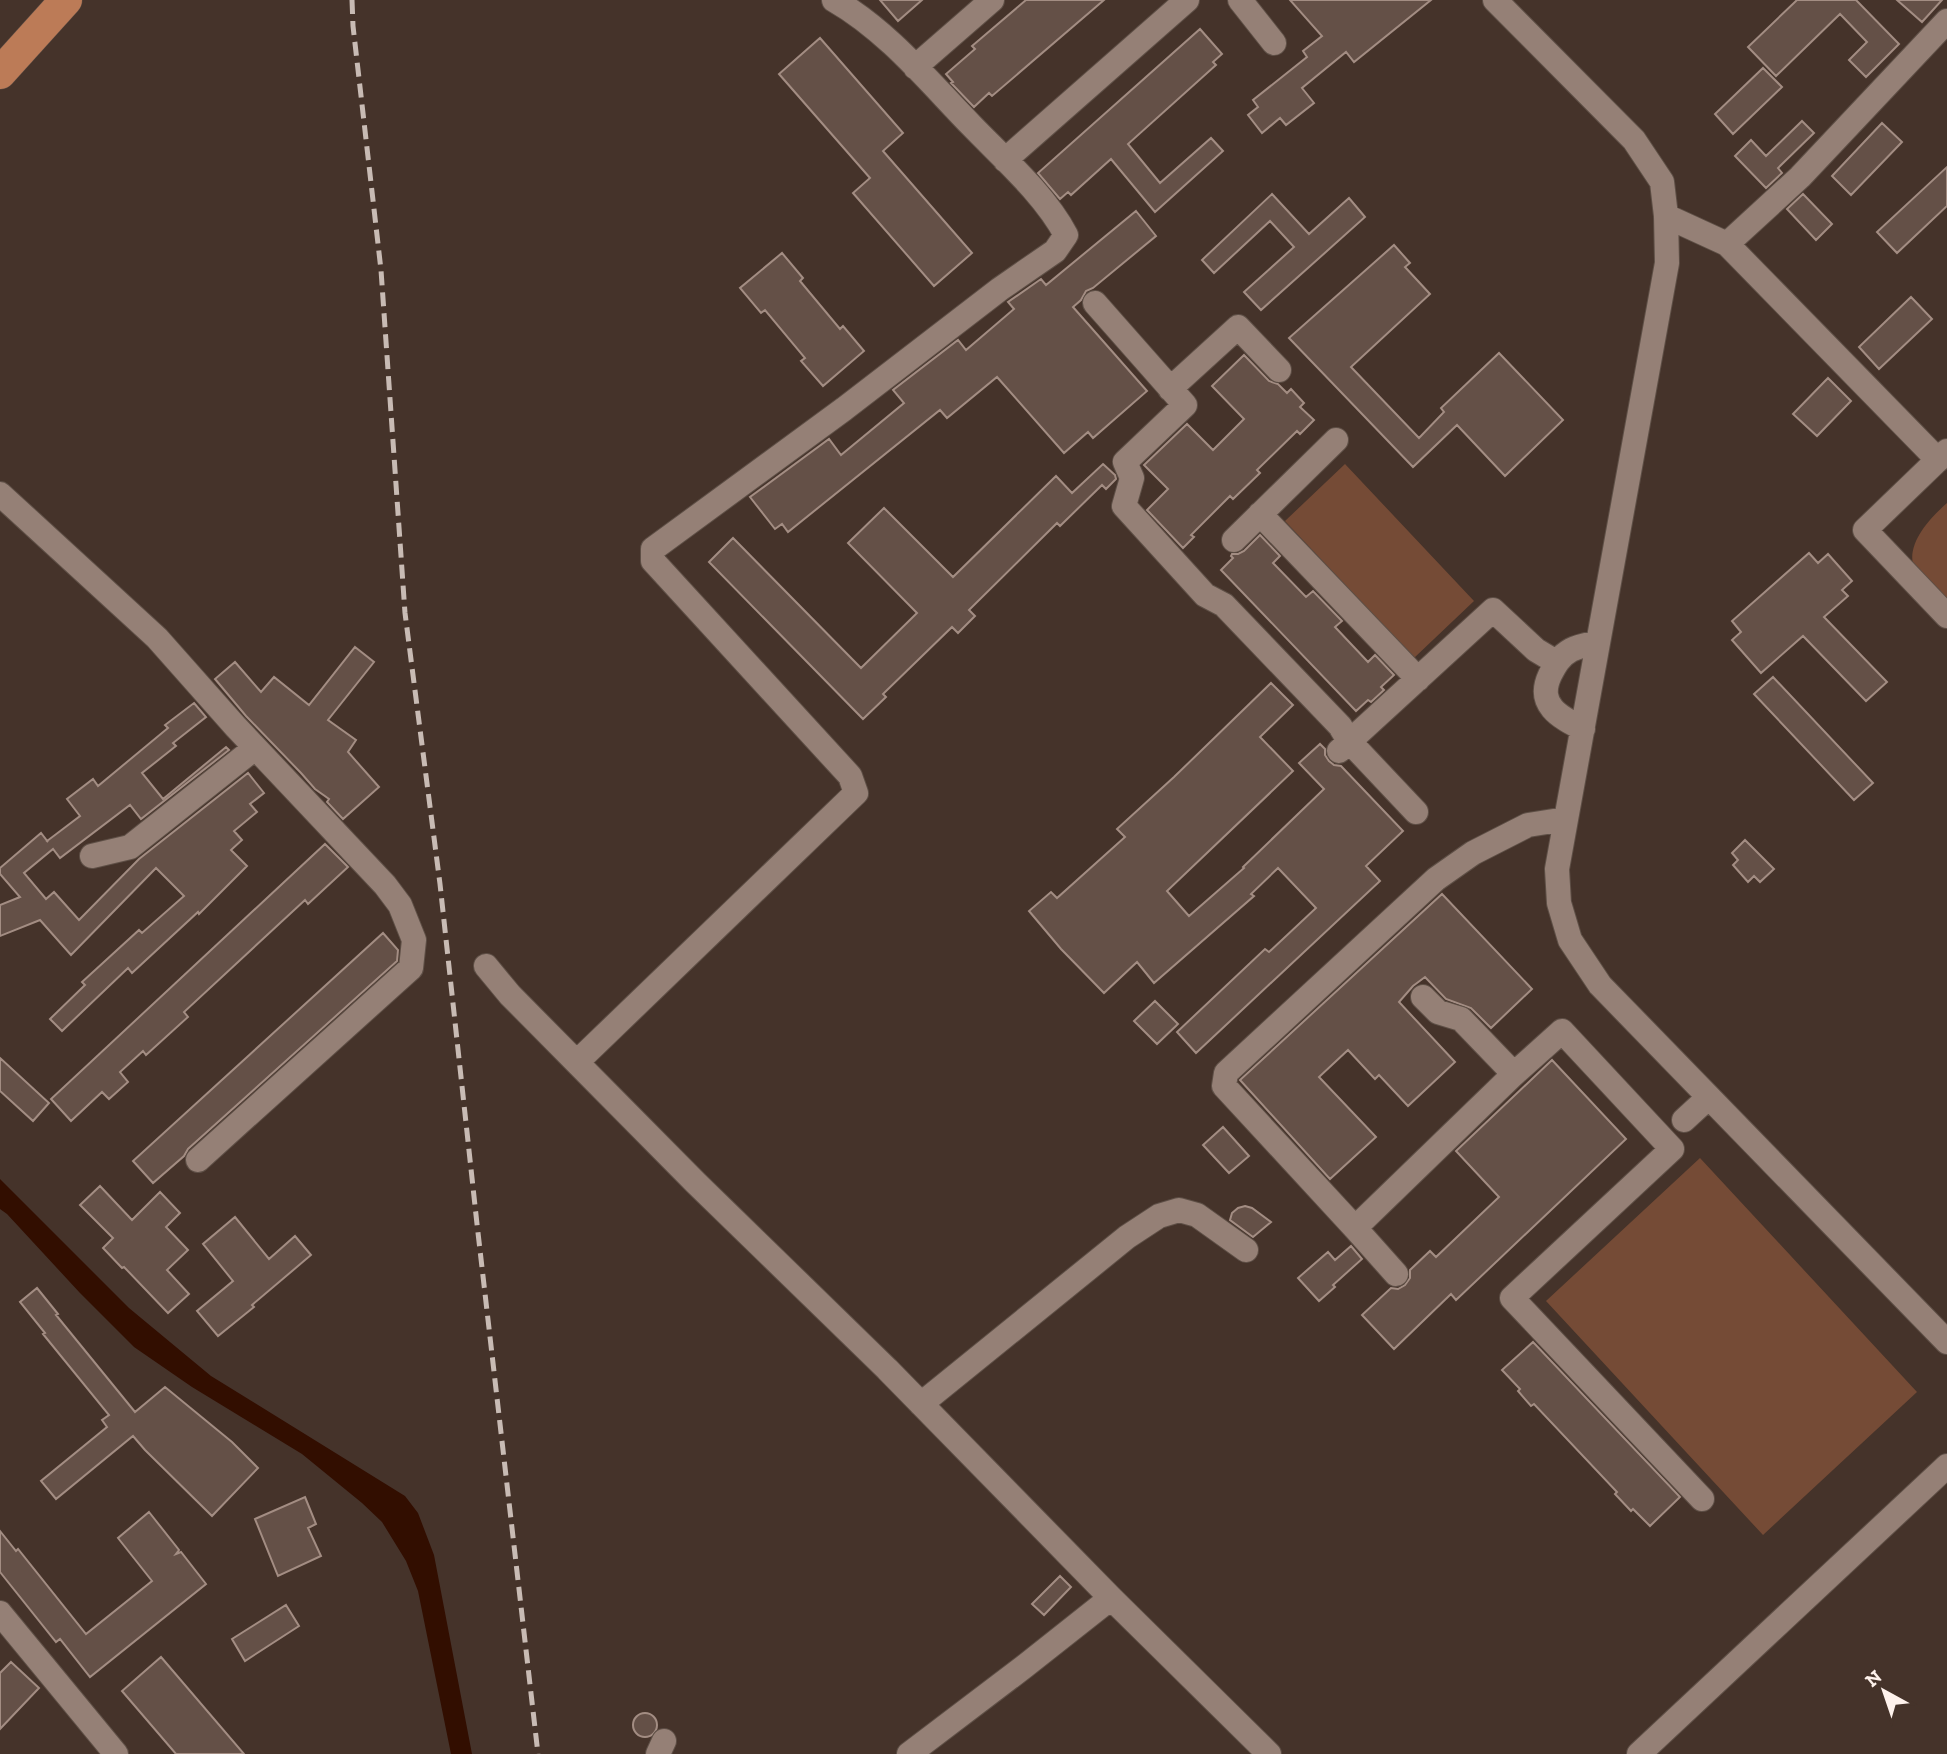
<svg xmlns="http://www.w3.org/2000/svg" width="1947" height="1754" font-family="'Zilla Slab',serif">
<style>
.green{fill:#754b36}
.water{fill:#320e00}
.building{fill:#645047;stroke:#a38d83;stroke-width:2}
.lines{fill:none;stroke-linecap:round;stroke-linejoin:round}
.minor-casing{stroke:#5e4f46;stroke-width:26}
.major-casing{stroke:#5e4f46;stroke-width:33}
.minor{stroke:#958076;stroke-width:24}
.major{stroke:#bc7b57;stroke-width:32}
.rail{stroke:#c8bbb4;stroke-width:5;stroke-dasharray:14 7;stroke-linecap:butt}
</style>
<rect width="100%" height="100%" fill="#45332a"/>
<path class="green" d="M1345,464L1474,601L1414,658L1285,521Z
M1947,503V608C1938,598 1924,587 1917,575C1901,548 1929,519 1947,503Z
M1700,1158L1917,1392L1763,1535L1546,1301Z"/>
<path class="water" d="M0,1179L129,1308L211,1376L405,1496L418,1513L434,1555L472,1754H451L418,1591L406,1561L382,1522L362,1503L302,1454L192,1387L134,1347L80,1293L7,1214L0,1209Z"/>
<path class="building" d="M880,0H922L898,21Z
M1026,0H1104L992,96L989,93L974,107L951,83L953,82L946,74L975,49L972,46Z
M1290,0H1431L1354,62L1346,52L1302,88L1314,103L1286,125L1280,118L1262,133L1248,115L1258,107L1253,100L1307,57L1303,51L1322,36Z
M1797,0H1856L1899,44L1866,77L1849,60L1867,42L1840,14L1776,76L1748,47Z
M1897,0H1942L1922,22Z
M1200,29L1222,54L1213,62L1216,65L1128,144L1160,183L1211,138L1223,151L1155,212L1111,159L1071,195L1068,192L1060,199L1038,173Z
M820,38L903,133L883,151L972,253L934,286L853,193L870,178L779,74Z
M1763,68L1782,87L1733,134L1715,114Z
M1802,121L1814,133L1778,168L1782,173L1766,188L1735,156L1751,140L1766,156Z
M1882,123L1902,142L1851,195L1832,176Z
M1947,167V206L1897,253L1877,232Z
M1272,194L1309,234L1349,198L1365,217L1261,310L1244,292L1294,247L1270,221L1214,273L1202,260Z
M1803,194L1832,224L1816,240L1787,209Z
M1136,211L1156,236L1093,288L1086,291L1081,300L1073,307L1147,391L1093,438L1088,432L1064,453L997,377L947,418L940,410L788,532L782,524L775,529L750,497L829,439L841,455L904,403L893,390L958,340L966,350L1014,309L1008,302L1041,279L1046,285Z
M1394,245L1410,263L1405,267L1430,294L1351,367L1419,438L1444,412L1441,408L1499,353L1563,420L1505,476L1457,425L1413,467L1289,338Z
M782,253L803,278L800,281L840,329L843,326L864,351L823,386L801,361L805,358L765,310L761,313L740,288Z
M1911,297L1932,319L1879,369L1859,347Z
M1244,355L1269,381L1278,384L1287,393L1291,389L1304,403L1300,407L1314,420L1300,434L1297,431L1257,470L1260,473L1233,499L1230,496L1191,535L1194,537L1183,548L1147,510L1168,489L1144,465L1187,424L1213,450L1244,419L1212,386Z
M1828,378L1851,401L1817,436L1793,414Z
M1103,464L1115,475L1116,479L1106,489L1102,485L1060,526L1057,523L969,610L975,616L958,633L952,627L883,694L886,697L863,719L709,562L733,538L861,668L917,613L848,543L884,508L953,577L1056,476L1072,493Z
M1260,535L1280,556L1273,563L1306,597L1313,591L1342,621L1335,627L1368,662L1375,655L1394,675L1381,687L1384,690L1371,702L1368,700L1356,711L1221,570L1233,558L1231,556L1232,554H1238L1244,551Z
M1809,553L1818,563L1828,554L1852,581L1842,590L1848,596L1824,617L1887,682L1866,701L1803,636L1761,673L1732,640L1741,632L1732,621Z
M355,647L374,662L328,720L356,740L348,752L379,787L343,819L327,802L329,799L315,789L301,773L246,716L215,679L235,662L261,692L274,677L309,705Z
M1773,677L1873,783L1854,800L1754,694Z
M1271,683L1293,705L1260,737L1293,771L1167,891L1189,916L1244,868L1243,867L1324,789L1299,763L1320,744L1325,749V755L1329,761L1334,765L1341,766L1403,831L1366,866L1380,881L1196,1053L1177,1032L1265,949L1269,952L1316,908L1278,868L1251,894L1254,896L1154,983L1137,962L1104,993L1061,949L1029,911L1051,892L1057,898L1125,837L1117,829L1174,777Z
M194,703L206,717L173,743L176,746L142,773L163,799L226,747L229,750L141,819L130,805L60,858L53,849L24,873L46,899L54,892L79,920L139,859L248,773L264,793L250,804L257,812L234,831L242,840L231,850L247,866L199,914L198,912L132,973L128,968L62,1031L50,1019L85,985L82,982L139,930L142,933L184,896L156,868L71,955L40,920L0,936V905L20,897L0,874V868L41,833L48,842L47,841L80,816L67,799L93,779L98,786L168,728L165,725Z
M1745,840L1774,869L1760,882L1754,876L1748,882L1733,865L1738,860L1732,853Z
M325,844L348,867L308,904L305,900L184,1012L188,1017L146,1055L143,1051L120,1072L128,1082L109,1099L102,1092L71,1121L51,1099Z
M1442,894L1532,989L1491,1028L1471,1008L1446,999L1425,977L1413,986L1399,1002L1455,1062L1408,1106L1379,1075L1375,1079L1348,1050L1319,1077L1376,1137L1330,1179L1240,1080Z
M383,933L398,950L397,961L188,1149L184,1156L153,1183L133,1161Z
M1155,1001L1178,1024L1157,1044L1134,1021Z
M0,1058L49,1103L33,1121L0,1091Z
M1552,1060L1626,1139L1456,1300L1451,1294L1394,1349L1362,1315L1391,1288L1398,1289L1405,1285L1410,1278V1270L1430,1251L1436,1257L1499,1197L1456,1151Z
M1223,1127L1249,1156L1229,1173L1203,1145Z
M100,1186L132,1220L160,1192L180,1213L166,1227L188,1250L167,1270L189,1294L168,1313L124,1267L122,1268L103,1248L113,1238L80,1205Z
M1245,1206L1252,1208L1271,1222L1253,1237L1230,1220L1232,1213L1238,1208Z
M235,1217L269,1259L295,1236L311,1255L252,1305L254,1307L218,1336L197,1311L233,1281L203,1244Z
M1351,1246L1362,1259L1333,1285L1335,1287L1319,1301L1298,1278L1328,1252L1335,1260Z
M37,1288L58,1314L56,1315L135,1412L165,1387L232,1442L258,1468L212,1516L145,1450L133,1436L56,1499L41,1481L107,1427L102,1420L109,1415L43,1334L45,1333L20,1302Z
M1533,1342L1680,1497L1650,1526L1633,1509L1631,1511L1615,1494L1617,1492L1534,1404L1531,1406L1518,1391L1520,1389L1502,1370Z
M305,1497L316,1524L308,1528L321,1556L278,1576L255,1519Z
M149,1512L179,1550L176,1554L181,1552L206,1584L90,1677L60,1639L56,1642L0,1572V1531L16,1551L18,1549L86,1634L152,1581L118,1538Z
M1060,1576L1071,1587L1044,1615L1032,1604Z
M286,1605L299,1626L245,1661L232,1639Z
M161,1657L244,1754H176L122,1691Z
M11,1662L39,1688L0,1729V1673Z
M633 1725a12 12 0 1 1 24 0a12 12 0 1 1-24 0Z"/>
<g class="lines">
<defs>
<path id="minor" d="M1240,0L1274,43
M1495,0L1634,140L1662,182L1666,216L1667,263L1557,869L1559,903L1570,940L1600,985L1947,1342
M915,67L992,0
M1005,160L1187,0
M1666,216L1727,244L1938,460
M1727,244L1800,177L1947,21
M1095,303L1185,405L1125,462L1132,478L1124,506L1205,595L1224,605L1340,726L1349,741L1416,812
M1170,389L1238,327L1279,370
M1947,451L1865,530L1947,616
M0,494L157,638L235,726L385,885L400,905L414,940L411,968L198,1160
M1260,514L1418,679
M1234,540L1336,440
M1583,729C1560,717 1536,705 1550,675C1555,665 1560,656 1571,650C1579,646 1590,644 1598,642
M1339,751L1493,610L1536,650L1556,662
M1566,819L1528,825L1473,853L1436,879L1226,1073L1224,1086L1355,1228L1514,1074L1562,1031L1672,1149L1512,1298L1702,1499
M92,856L130,847L255,748
M486,966L510,995L696,1183L887,1369L1111,1598L1269,1754
M1423,997L1438,1012L1461,1019L1514,1074
M577,1062L856,793L850,776L653,561V549L844,409L1000,289L1055,251L1066,235C1045,195 1003,158 972,126C929,82 888,31 834,0
M1684,1120L1709,1097
M1355,1228L1396,1274
M921,1404L1127,1237L1159,1216L1179,1210L1197,1215L1246,1250
M0,1613L116,1754
M658,1754L664,1741
M909,1754L1025,1666L1111,1598
M1639,1754L1947,1466"/>
<path id="major" d="M0,73L66,0"/>
</defs>
<use href="#minor" class="minor-casing"/>
<use href="#major" class="major-casing"/>
<use href="#minor" class="minor"/>
<use href="#major" class="major"/>
<path class="rail" d="M352,0L353,26L381,270L405,613L440,884L477,1224L538,1754"/>
</g>
<g transform="translate(1884 1691) rotate(320)" stroke="#45332a" stroke-width="5" paint-order="stroke">
<path d="M0-5L12 26L0 18L-12 26Z" fill="#fef2ec"/>
<text y="-10" font-size="19" font-weight="bold" text-anchor="middle" fill="#fef2ec">N</text>
</g>
</svg>
